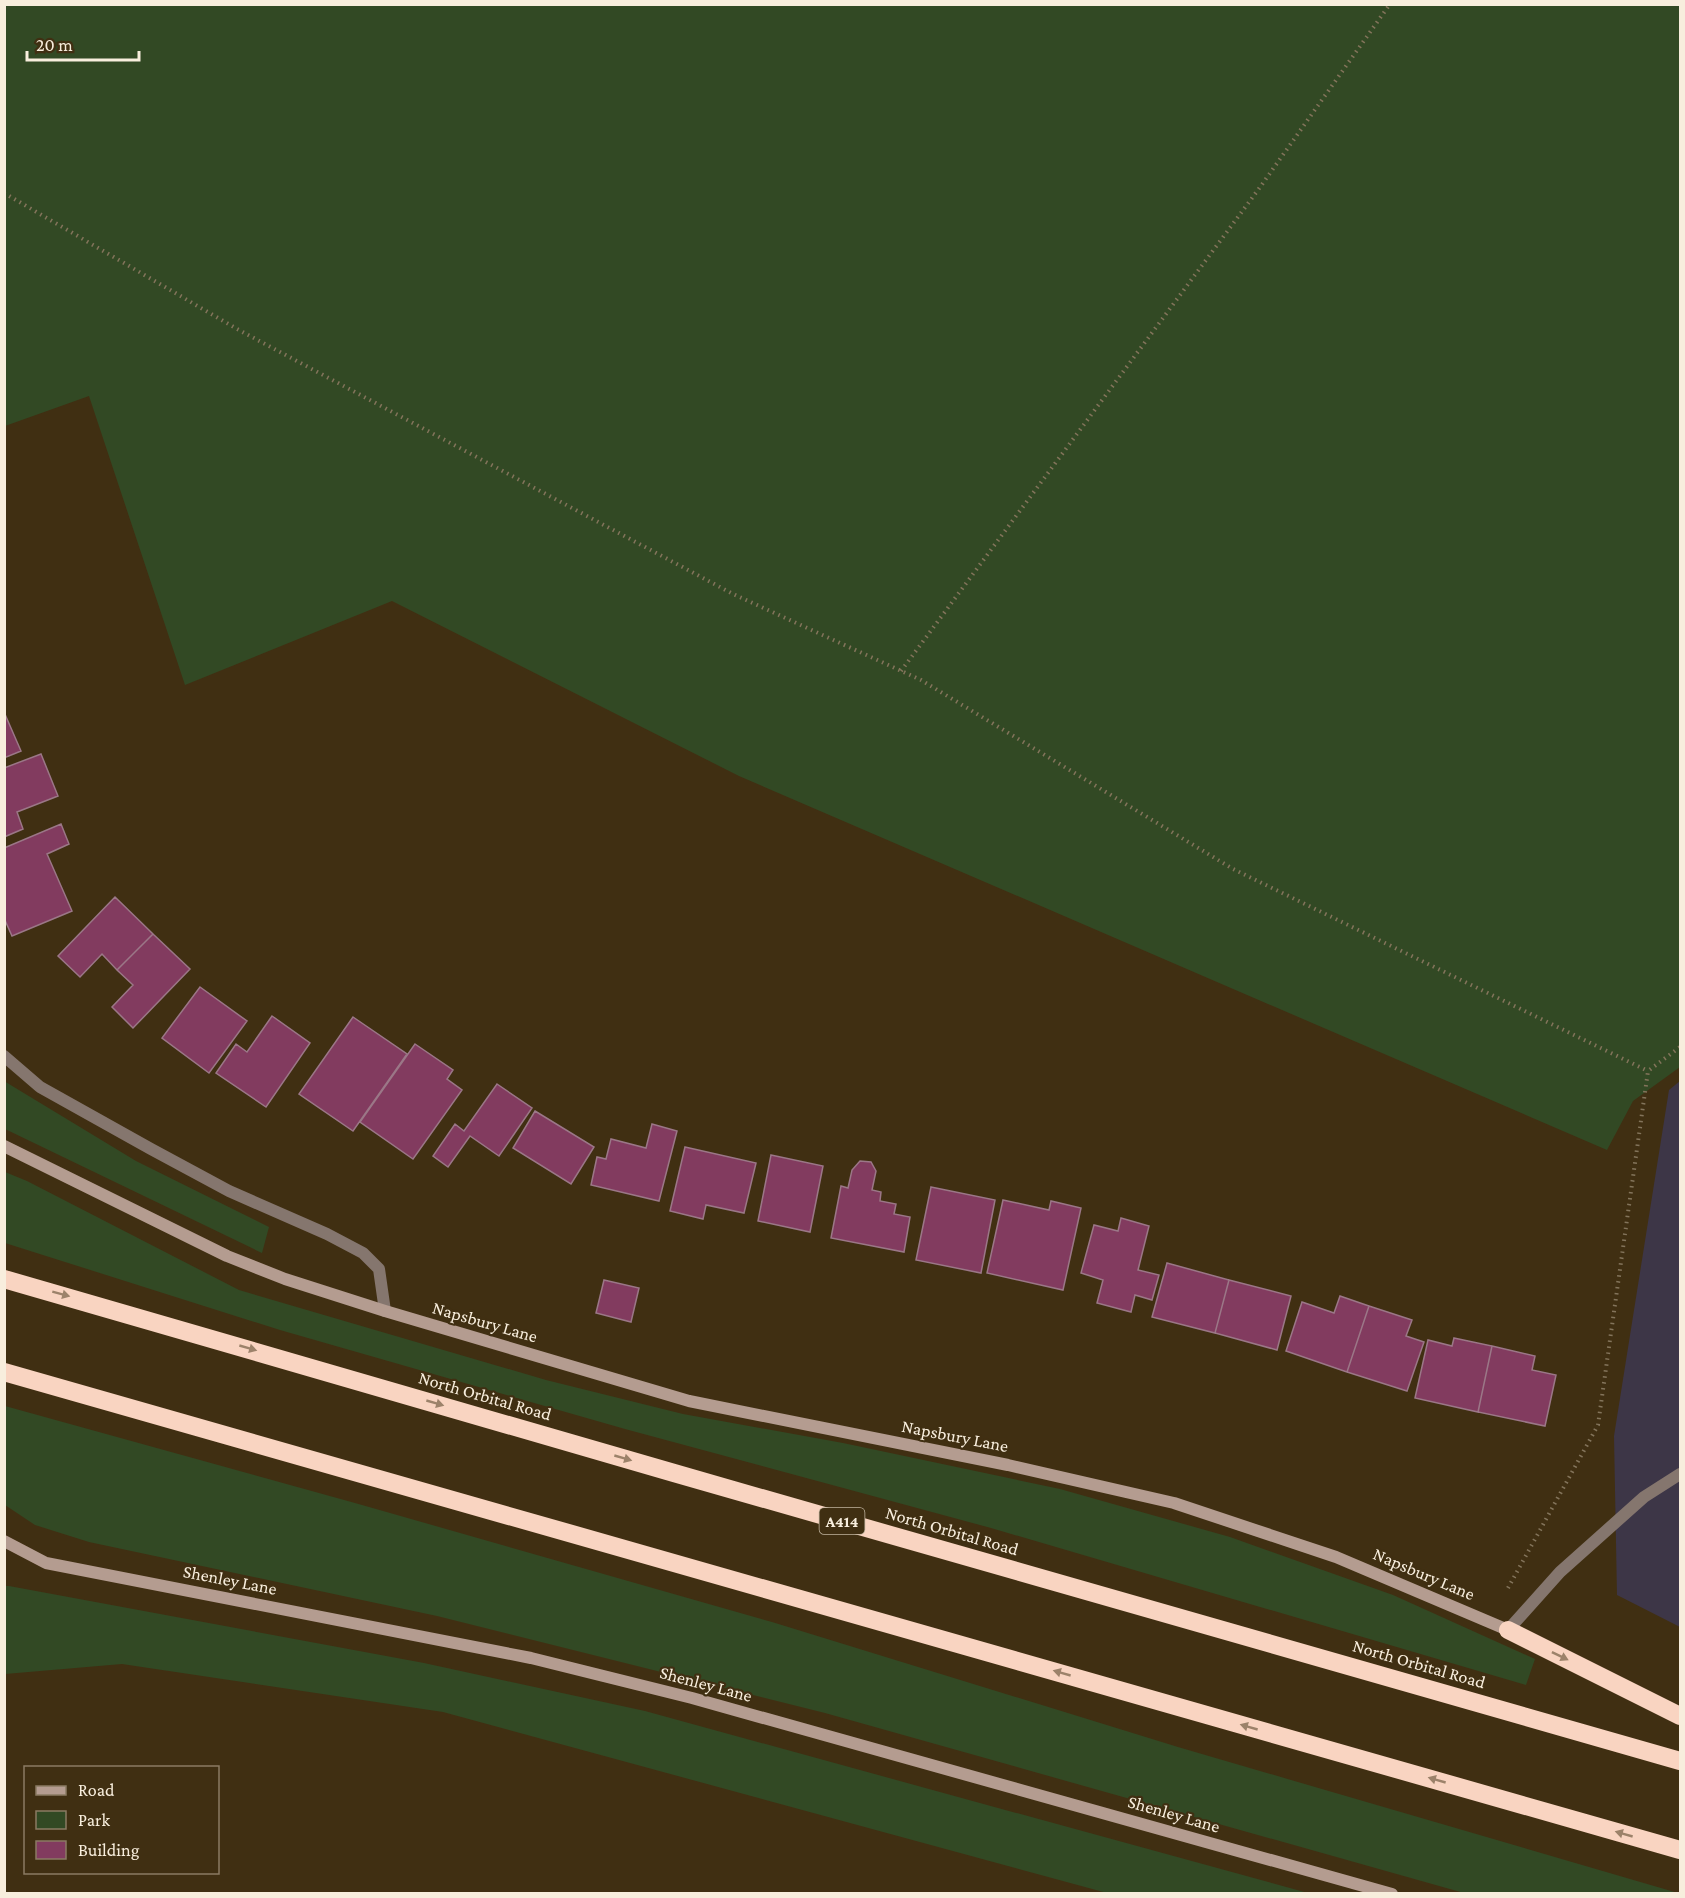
<svg xmlns="http://www.w3.org/2000/svg" width="1685" height="1898" font-family="'Crimson Pro',serif">
<style>
.commercial{fill:#3d3647}
.green{fill:#324924}
.building{fill:#823b5f;stroke:#9b7787;stroke-width:1.5}
.lines{fill:none;stroke-linecap:round;stroke-linejoin:round}
.path{stroke:#83745b;stroke-width:4;stroke-dasharray:1.5 4.5;stroke-linecap:butt}
.lane{stroke:#85766e;stroke-width:12}
.street{stroke:#85766e;stroke-width:12}
.secondary{stroke:#b49c90;stroke-width:12}
.highway{stroke:#f9d4c1;stroke-width:18}
.oneway{fill:#9c826a}
.labels{text-anchor:middle;stroke-width:4.5;stroke-linejoin:round;paint-order:stroke}
.shield{fill:#402f12;stroke:#c1b5a0;stroke-width:1.5}
.shield-label{font-size:16px;font-weight:bold;fill:#f8eedd}
.street-label{font-size:18px;fill:#f8eedd;stroke:#402f12}
</style>
<rect width="100%" height="100%" fill="#402f12"/>
<path class="commercial" d="M1680,1081V1627L1617,1595L1614,1436L1669,1090Z"/>
<path class="green" d="M5,4L1680,5V1067L1633,1101L1607,1150L739,776L392,601L185,685L89,396L5,426Z
M4,1081L136,1161L269,1227L262,1253L5,1129Z
M5,1172L27,1181L239,1290L546,1380L683,1414L843,1443L1060,1489L1230,1537L1393,1595L1535,1659L1526,1685L991,1528L625,1429L280,1330L5,1243Z
M5,1406L355,1503L772,1622L1178,1747L1678,1893H1464L825,1713L437,1616L89,1542L35,1525L5,1505Z
M5,1586H9L424,1663L645,1711L1308,1893H1107L443,1712L122,1664L5,1674Z"/>
<path class="building" d="M4,712L21,751L4,758Z
M41,754L58,796L17,812L23,829L4,837V768Z
M61,824L69,844L47,854L72,911L12,936L4,918V848Z
M115,897L153,934L117,970L102,954L80,977L58,956Z
M153,934L190,969L133,1028L112,1007L133,985L117,970Z
M200,987L247,1021L209,1073L162,1038Z
M272,1016L310,1043L266,1107L216,1073L236,1044L247,1052Z
M353,1017L407,1054L353,1131L299,1094Z
M415,1044L453,1070L447,1079L462,1090L413,1159L360,1122Z
M497,1084L532,1108L499,1156L470,1136L448,1167L433,1156L455,1124L464,1131Z
M535,1111L594,1147L571,1184L513,1148Z
M652,1124L677,1131L659,1201L591,1185L597,1157L606,1159L611,1139L646,1148Z
M685,1147L756,1163L744,1213L706,1205L703,1219L670,1211Z
M771,1155L823,1166L810,1232L758,1221Z
M860,1161L871,1162L876,1171L872,1190L881,1192L880,1201L896,1204L894,1214L910,1217L904,1252L831,1238L841,1186L848,1188L852,1170Z
M931,1187L995,1200L981,1273L916,1260Z
M1003,1200L1049,1210L1051,1201L1081,1208L1063,1290L987,1273Z
M1121,1218L1149,1226L1138,1270L1159,1275L1152,1300L1135,1295L1131,1312L1097,1303L1103,1280L1081,1273L1094,1225L1118,1231Z
M1167,1263L1229,1280L1215,1333L1152,1317Z
M604,1280L639,1288L631,1322L596,1313Z
M1229,1280L1291,1296L1277,1350L1215,1333Z
M1340,1296L1369,1306L1347,1372L1286,1351L1302,1302L1334,1313Z
M1369,1306L1412,1320L1406,1336L1424,1342L1407,1391L1347,1372Z
M1454,1338L1492,1346L1478,1412L1415,1398L1428,1340L1452,1346Z
M1492,1346L1535,1356L1532,1370L1556,1375L1545,1426L1478,1412Z"/>
<g class="lines">
<path class="path" d="M4,193L237,329L733,594L921,680L1233,869L1648,1071
M901,671L1258,190L1390,4
M1508,1588L1598,1425L1648,1071L1680,1047"/>
<path class="lane" d="M1508,1630L1560,1572L1644,1497L1680,1474"/>
<path class="street" d="M4,1056L40,1087L151,1149L229,1191L327,1234L363,1253L379,1269L385,1311"/>
<path class="secondary" d="M4,1146L227,1256L285,1279L385,1311L689,1401L1008,1465L1174,1503L1336,1557L1508,1630
M4,1541L46,1563L531,1658L692,1698L1392,1894"/>
<path class="highway" d="M4,1279L674,1473L1680,1761
M4,1372L1680,1850
M1508,1630L1680,1716"/>
</g>
<defs><path id="oneway-solid" d="M-6-.8H1V-3.2L6.5 0L1 3.2V.8H-6Z" transform="scale(1.5)"/></defs>
<g class="oneway">
<use href="#oneway-solid" transform="translate(61 1294) rotate(15)"/>
<use href="#oneway-solid" transform="translate(248 1348) rotate(16)"/>
<use href="#oneway-solid" transform="translate(435 1403) rotate(16)"/>
<use href="#oneway-solid" transform="translate(623 1458) rotate(16)"/>
<use href="#oneway-solid" transform="translate(1560 1656) rotate(26)"/>
<use href="#oneway-solid" transform="translate(1062 1673) rotate(-164)"/>
<use href="#oneway-solid" transform="translate(1249 1727) rotate(-164)"/>
<use href="#oneway-solid" transform="translate(1437 1780) rotate(-164)"/>
<use href="#oneway-solid" transform="translate(1624 1834) rotate(-164)"/>
</g>
<g class="labels">
<rect class="shield" x="819.5" y="1508" width="45" height="26" rx="4.5"/>
<g class="shield-label">
<text x="842" y="1527">A414</text>
</g>
<g class="street-label">
<text transform="translate(485 1322) rotate(16)" y="6">Napsbury Lane</text>
<text transform="translate(485 1396) rotate(16)" y="6">North Orbital Road</text>
<text transform="translate(955 1436) rotate(11)" y="6">Napsbury Lane</text>
<text transform="translate(952 1531) rotate(16)" y="6">North Orbital Road</text>
<text transform="translate(1424 1574) rotate(23)" y="6">Napsbury Lane</text>
<text transform="translate(230 1580) rotate(11)" y="6">Shenley Lane</text>
<text transform="translate(1419 1664) rotate(16)" y="6">North Orbital Road</text>
<text transform="translate(706 1684) rotate(15)" y="6">Shenley Lane</text>
<text transform="translate(1174 1814) rotate(16)" y="6">Shenley Lane</text>
</g>
</g>
<rect width="1685" height="1898" fill="none" stroke="#f8eedd" stroke-width="12"/>
<rect x="24" y="1766" width="195" height="108" fill="#402f12" stroke="#8a7b63" stroke-width="1.5"/>
<rect x="36" y="1786" width="30" height="9" fill="#b49c90" stroke="#8a7b63" stroke-width="1.5"/>
<text x="78" y="1796" font-size="18" fill="#f8eedd">Road</text>
<rect x="36" y="1811" width="30" height="18" fill="#324924" stroke="#8a7b63" stroke-width="1.5"/>
<text x="78" y="1826" font-size="18" fill="#f8eedd">Park</text>
<rect x="36" y="1841" width="30" height="18" fill="#823b5f" stroke="#8a7b63" stroke-width="1.5"/>
<text x="78" y="1856" font-size="18" fill="#f8eedd">Building</text>
<path d="M27 51v9h112v-9" fill="none" stroke="#f8eedd" stroke-width="3"/>
<text x="36" y="51" font-size="18" fill="#f8eedd" stroke="#402f12" stroke-width="4.5" paint-order="stroke">20 m</text>
</svg>
